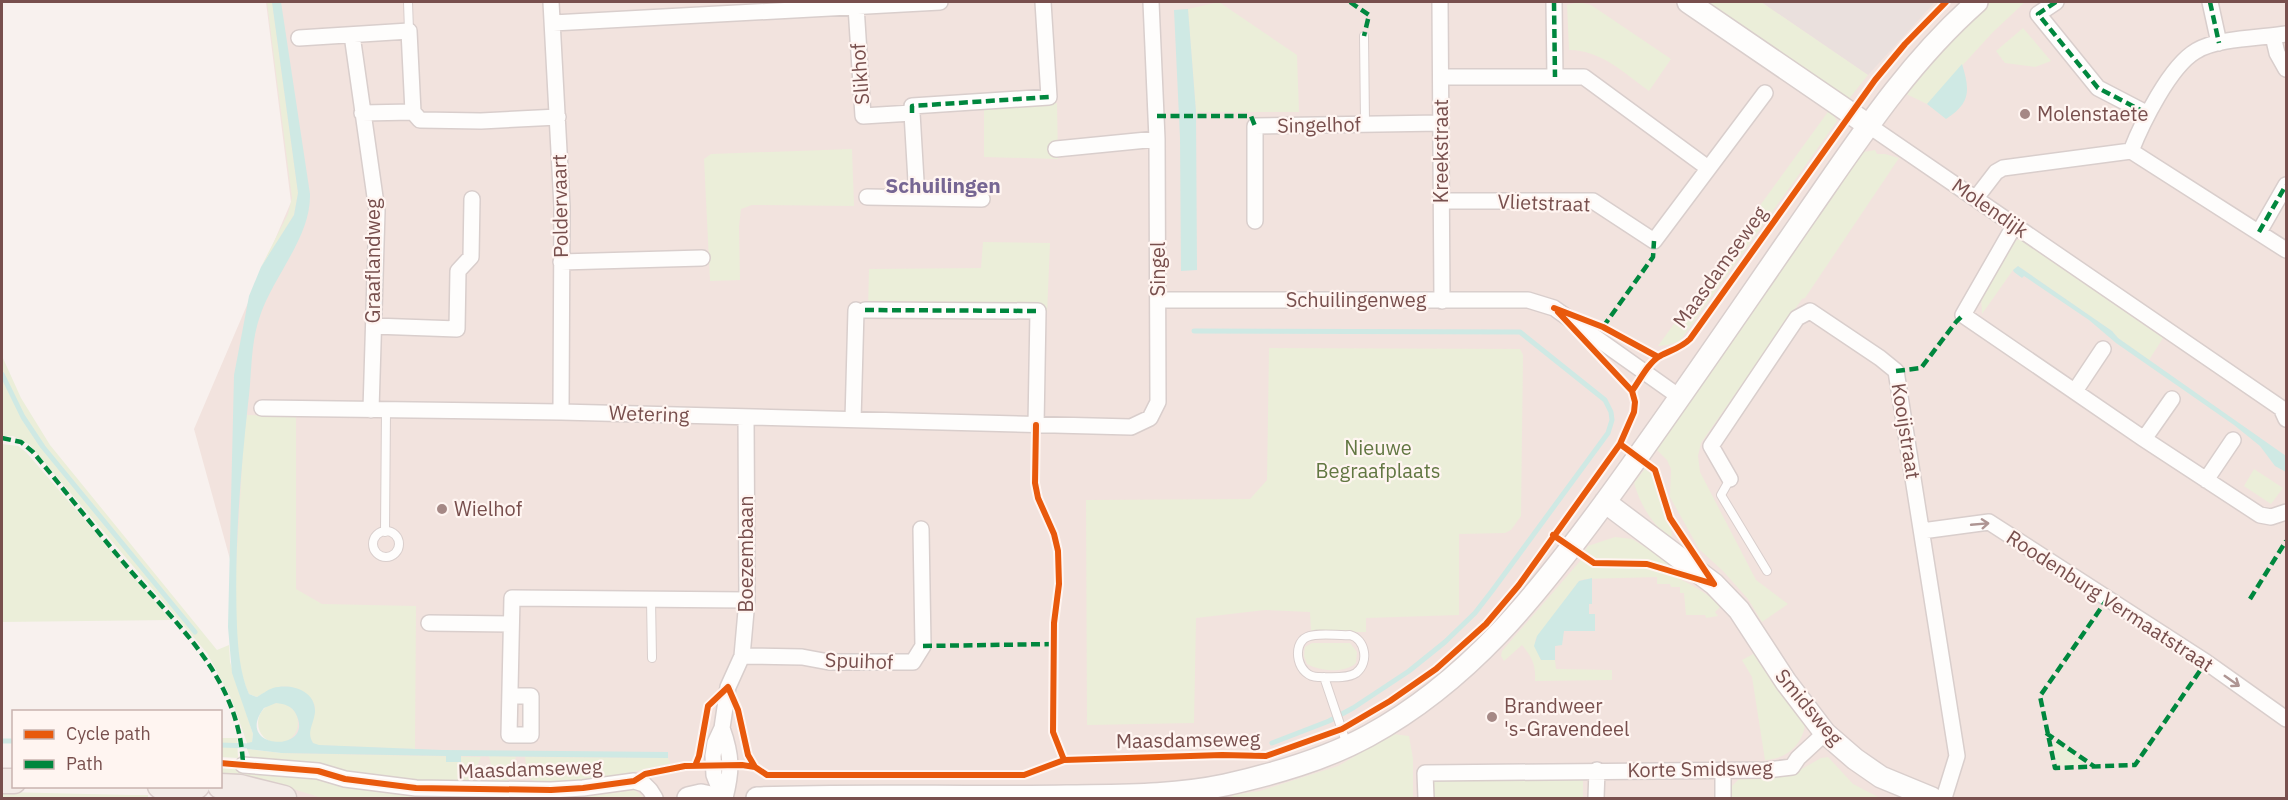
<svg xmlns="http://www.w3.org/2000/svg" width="2288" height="800" font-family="'IBM Plex Sans',sans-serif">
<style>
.residential{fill:#f2e3de}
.industrial{fill:#eae0dd}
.green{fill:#ebeed9}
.water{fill:#cfe9e4;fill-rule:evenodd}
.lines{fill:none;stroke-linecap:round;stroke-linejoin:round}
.stream{stroke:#cfe9e4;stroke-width:5}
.lane-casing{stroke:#d9cecc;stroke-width:10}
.street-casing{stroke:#d9cecc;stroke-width:18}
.secondary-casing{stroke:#d9cecc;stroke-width:24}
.primary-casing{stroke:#dacdcb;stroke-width:27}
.lane{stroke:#fefdfc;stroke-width:8}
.street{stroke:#fefdfc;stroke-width:15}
.secondary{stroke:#fefdfc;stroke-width:21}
.primary{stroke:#f3ebe7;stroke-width:24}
.quiet{stroke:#00873e;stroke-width:4.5;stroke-dasharray:9 4.5;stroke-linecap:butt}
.cycleway-casing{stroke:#fff5f1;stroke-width:10}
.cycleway{stroke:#e8590c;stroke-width:6}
.oneway{stroke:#ae9593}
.poi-dot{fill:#a58885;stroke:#fff5f1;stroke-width:2}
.labels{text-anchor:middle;stroke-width:4.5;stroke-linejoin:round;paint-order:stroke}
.street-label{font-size:20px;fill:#784f4d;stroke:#fff5f1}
.poi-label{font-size:20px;fill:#784f4d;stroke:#fff5f1;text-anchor:start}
.park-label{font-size:20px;fill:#627742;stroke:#fff5f1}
.neighbourhood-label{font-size:21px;font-weight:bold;fill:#766693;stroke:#fff5f1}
</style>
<rect width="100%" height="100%" fill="#f8f1ee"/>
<path class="residential" d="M266,2H2286V798H296L194,429L291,202Z"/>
<path class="industrial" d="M1761,2H1935L1868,75Z"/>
<path class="green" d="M267,2H272L298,193L294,215L261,267L288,214L292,198Z
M1219,2L1297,55L1299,112H1196L1188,9Z
M1579,2L1591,5L1671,59L1649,91C1624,73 1601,50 1569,50L1567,5Z
M1702,2H1761L1868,75L1848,100Z
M1989,2H2025L1993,32L1927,104L1902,92L1928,61Z
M2023,28L2051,61L2035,67L2005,63L1996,51Z
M1057,103L1058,159L984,157V104Z
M1830,109L1837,121L1680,341L1668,345L1658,346Z
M852,149L854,206L752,205L741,209L739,227L740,280L710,281L704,159L711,154Z
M1875,150L1877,154H1885L1899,158L1805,298L1802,299L1701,443L1698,456L1700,472L1756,580L1788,604L1762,622L1748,599L1723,571L1699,549L1670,497L1671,469L1667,460L1657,450L1855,158L1864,152Z
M2017,240H2021L2163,338L2149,360L2118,338L2112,331L2018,266L2013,270L1982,314L1981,298L2011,244Z
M983,242L1050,243L1047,315L868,311L869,269L981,268Z
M1269,348L1520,349L1523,355L1521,516L1511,530L1505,533L1459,534V615L1366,618V632H1311L1310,612L1265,610L1196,618L1194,723L1087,725L1086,500L1250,499L1267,480Z
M2,356L21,398L50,445L217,650L229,645L230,662L253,734L252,743H247L231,698L207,653L29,444L13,436H2Z
M247,415L296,417V589L322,604L416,606L415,749L315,745C303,734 315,722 315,709C315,702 310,697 305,694C286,681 275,687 257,697L249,694C228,651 237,551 240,502C242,473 242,443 247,415Z
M2,444L18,446L26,452L171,620L2,622Z
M1645,469L1660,480L1663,501L1670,514L1672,540C1653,525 1641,507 1634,483Z
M2254,469L2283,488L2271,504L2244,486Z
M1615,537L1632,539L1688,573L1648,562L1591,559L1584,552L1588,546Z
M1581,560C1600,572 1623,564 1645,568C1675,573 1698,588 1722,605L1715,612L1718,616L1706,618L1705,615H1686L1684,593H1680V587H1671L1670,584H1657V577L1585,579L1579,581L1535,640L1541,660H1555L1556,669L1612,670V680L1535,681C1536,665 1532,657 1522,645L1504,661L1501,656L1502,651Z
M1312,643H1350L1357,652L1356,663C1345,674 1319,671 1307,664L1304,656L1305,647Z
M1757,652L1789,705L1805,725C1802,746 1786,759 1765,760L1752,677L1742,660Z
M258 723a20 20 0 1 1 40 0a20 20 0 1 1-40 0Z
M1393,734L1409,736L1413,759V798H1232V795L1260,791L1338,766Z
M221,738H237L238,758L221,757Z
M2057,743L2083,761L2079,766H2057L2053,744Z
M247,749L281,753L481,757L474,773L473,783L406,781L251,759Z
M489,756L516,757L506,783L495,782Z
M525,757L668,758L671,764C644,767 547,798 528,777Z
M1828,757L1853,784L1880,798H1730V788L1741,777L1800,770L1821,758Z
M220,768L596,795L635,790L644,798H322L290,788L221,776Z
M1441,779H1583V798H1433L1431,786L1435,780Z
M2,792L132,795H148V798H2Z"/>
<path class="water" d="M272,2H281L310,194C311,238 272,277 259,319C250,347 252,375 248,404C240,478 234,553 237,627C238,648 240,674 249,694L257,697C262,694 267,690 273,688C290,683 316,690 315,712C314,724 306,732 313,743L319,745L442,750L668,752V758L461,756V762H446V756L281,753L247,749V743L252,742L253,734L232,673L228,627L234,375L249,296L261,267L294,215L298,193ZM276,703C285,704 292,706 296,714C316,754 232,750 264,708Z
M1188,9L1196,112L1197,270L1181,271L1180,138L1174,10Z
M1962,64C1970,90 1971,103 1946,119L1927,104Z
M2018,266L2112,331L2118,338L2286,456V472L2275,466L2260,446L2234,425L2116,343L2089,320L2024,276L2022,278L2014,272L2013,270Z
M1592,578V604H1589V614H1595V631H1564L1562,645L1555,646V660H1541L1534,646L1537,636L1579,581Z"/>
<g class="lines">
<path class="stream" d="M1194,331L1520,332L1605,400L1611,412L1612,420L1608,433L1492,591L1475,613L1445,642L1409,671L1353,708L1329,721L1272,743
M2,374L23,417L43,447L195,632
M2,741H14
M220,745L252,746"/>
<defs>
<path id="lane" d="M408,2L409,31
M1364,36L1365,123
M1730,479L1721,495L1767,571
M373 544a13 13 0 1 1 26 0a13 13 0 1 1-26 0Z
M385,532L386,410
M651,600L652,658
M1350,635C1365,639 1370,662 1356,673C1347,679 1330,677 1319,677C1297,678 1291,644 1307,637C1318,632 1338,636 1350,635Z
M1324,677L1347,745"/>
<path id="street" d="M551,2L562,207L561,412
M1440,2L1442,301
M1554,2L1555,77
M2056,2L2038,14L2098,88L2148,114
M2210,2L2219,43
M856,6L863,116L912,113L917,198
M553,23L940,2
M352,35L377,211L371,410
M2273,36L2277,53L2286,69
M299,38L409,31L413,112
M1441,77H1584L1708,168
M362,113L413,112L420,120L481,121L558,117
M912,113V106L1049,97L1043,2
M1868,125L2281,408L2286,419
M1056,149L1157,139
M2131,151C2142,123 2170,66 2196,51C2217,38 2261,38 2286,34
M867,197L982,199
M1976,198L1996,172L2003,168L2131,151L2286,250
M1441,201H1593L1654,241L1765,93
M1255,221V126L1441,123
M2014,226L1963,315L2144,439L2260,515L2271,517L2286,512
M2259,232L2286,185
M561,262L702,258
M1158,300H1528L1554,308L1681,398
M865,310L1038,311L1036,425
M374,326L457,329L458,271L471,257L472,199
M2075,391L2103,349
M262,408L561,412L1131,427L1150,418L1158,402L1157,139L1151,2
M853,420L856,310
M2144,439L2172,399
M1730,479L1711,446L1797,318L1810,311L1880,358L1896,371L1957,756L1944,798
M2206,480L2233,440
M1922,531L1989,522L2206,662L2286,719
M429,623L511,624
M742,656L802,657L829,662H913L923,646L921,529
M510,696H531V735H509L512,598L747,600
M722,728C732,756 732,770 725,798
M243,765L318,771L345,779L416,788L551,790L583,788L634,781L644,784L650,790L655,798
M723,798L714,775L713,756L715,743L722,728L728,687L742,656L747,600L746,417
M1426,798L1425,773L1767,770L1792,767L1798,758L1825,733
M1596,798L1597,770
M1723,798V770"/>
<path id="secondary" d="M1688,2L1868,125
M1605,502L1714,584L1739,610L1786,682L1825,733L1855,759L1881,777L1932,798
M688,798L701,795L715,798
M757,798C860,794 964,798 1067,796C1120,795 1173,796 1225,785C1274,774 1324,760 1368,736C1469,681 1536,596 1603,505C1674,408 1740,310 1808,212C1860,137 1908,63 1977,2"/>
<path id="primary" d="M2,781H14
M160,786H197
M220,786L240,787L284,798"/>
</defs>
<use href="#lane" class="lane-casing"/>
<use href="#street" class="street-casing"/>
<use href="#secondary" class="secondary-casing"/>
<use href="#primary" class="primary-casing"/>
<use href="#lane" class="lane"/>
<use href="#street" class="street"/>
<use href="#secondary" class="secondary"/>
<use href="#primary" class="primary"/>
<path class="quiet" d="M1350,2L1369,15L1364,36
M1554,2L1555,77
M2056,2L2038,14L2098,88L2148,114
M2210,2L2219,43
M912,113V106L1049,97
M1157,116H1251L1255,126
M2259,232L2286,185
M865,310L1038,311
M1603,327L1653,257L1654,241
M1896,371L1921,368L1956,322L1963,315
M2,438L21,442L33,452C65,491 96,530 129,569C180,628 240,680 243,765
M2108,598L2040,696L2055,768L2135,765L2206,662
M2250,599L2286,541
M923,646L1054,644
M2046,733L2095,767"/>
<defs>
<path id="cycleway" d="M1554,308L1603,327L1658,357
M1558,312L1632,391
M1036,425L1035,483L1038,498L1054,534L1058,551L1059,584L1054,623L1053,732L1064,760
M1620,444L1655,470L1670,518L1714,584
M1553,535L1594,563L1647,564L1714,584
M220,763L318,771L345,779L416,788L551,790L583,788L634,781L645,774L685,766L742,765L755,767L767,775H1024L1064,760L1222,755L1266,756L1342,729L1390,701L1436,669L1486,624L1519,585L1620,444L1634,412L1635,402L1632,391C1640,380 1648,363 1660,356C1671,350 1681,348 1690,339L1875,80L1905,44L1946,2
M695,766L699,756L708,706L728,687L738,710L748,755L755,767"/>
</defs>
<use href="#cycleway" class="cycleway-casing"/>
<use href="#cycleway" class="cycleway"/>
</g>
<defs><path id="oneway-shaft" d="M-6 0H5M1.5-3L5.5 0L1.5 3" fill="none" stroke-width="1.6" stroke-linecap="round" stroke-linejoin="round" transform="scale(1.5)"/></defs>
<g class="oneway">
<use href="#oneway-shaft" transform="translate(1980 524) rotate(-5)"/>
<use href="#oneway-shaft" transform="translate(2232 681) rotate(35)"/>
</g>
<g class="poi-dot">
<circle cx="2025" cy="114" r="6"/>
<circle cx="442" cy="509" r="6"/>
<circle cx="1492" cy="717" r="6"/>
</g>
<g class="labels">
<g class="street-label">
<text transform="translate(860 74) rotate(-94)" y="7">Slikhof</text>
<text transform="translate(1319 125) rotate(-1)" y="7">Singelhof</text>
<text transform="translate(1441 151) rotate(-90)" y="7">Kreekstraat</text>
<text transform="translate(1544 203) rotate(2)" y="7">Vlietstraat</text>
<text transform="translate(560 206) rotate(-91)" y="7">Poldervaart</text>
<text transform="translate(1990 208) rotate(35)" y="7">Molendijk</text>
<text transform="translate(373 261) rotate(-90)" y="7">Graaflandweg</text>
<text transform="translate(1720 267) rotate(-54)" y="7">Maasdamseweg</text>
<text transform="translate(1158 269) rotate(-90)" y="7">Singel</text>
<text x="1356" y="307">Schuilingenweg</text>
<text transform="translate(649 414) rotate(2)" y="7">Wetering</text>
<text transform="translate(1906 431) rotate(81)" y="7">Kooijstraat</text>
<text transform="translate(746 554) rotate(-90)" y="7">Boezembaan</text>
<text transform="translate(2110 601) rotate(33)" y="7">Roodenburg Vermaatstraat</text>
<text transform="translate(859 661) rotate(2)" y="7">Spuihof</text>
<text transform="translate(1809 707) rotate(50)" y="7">Smidsweg</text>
<text transform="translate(1188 740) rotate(-1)" y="7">Maasdamseweg</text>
<text transform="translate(530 769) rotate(-2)" y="7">Maasdamseweg</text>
<text transform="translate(1700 769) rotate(-1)" y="7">Korte Smidsweg</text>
</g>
<g class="poi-label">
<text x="2037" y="121">Molenstaete</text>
<text x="454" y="516">Wielhof</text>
<text x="1504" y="713">Brandweer<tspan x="1504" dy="23">'s-Gravendeel</tspan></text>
</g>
<g class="park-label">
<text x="1378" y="455">Nieuwe<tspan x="1378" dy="23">Begraafplaats</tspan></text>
</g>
<g class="neighbourhood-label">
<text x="943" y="193">Schuilingen</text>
</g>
</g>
<rect width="2288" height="800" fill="none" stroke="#784f4d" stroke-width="6"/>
<rect x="12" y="710" width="210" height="78" fill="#fff5f1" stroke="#c9b3af" stroke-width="1.5"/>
<rect x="24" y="730" width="30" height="9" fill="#e8590c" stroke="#c9b3af" stroke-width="1.5"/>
<text x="66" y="740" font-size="18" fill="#784f4d">Cycle path</text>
<rect x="24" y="760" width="30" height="9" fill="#00873e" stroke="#c9b3af" stroke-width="1.5"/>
<text x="66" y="770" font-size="18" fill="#784f4d">Path</text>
</svg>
